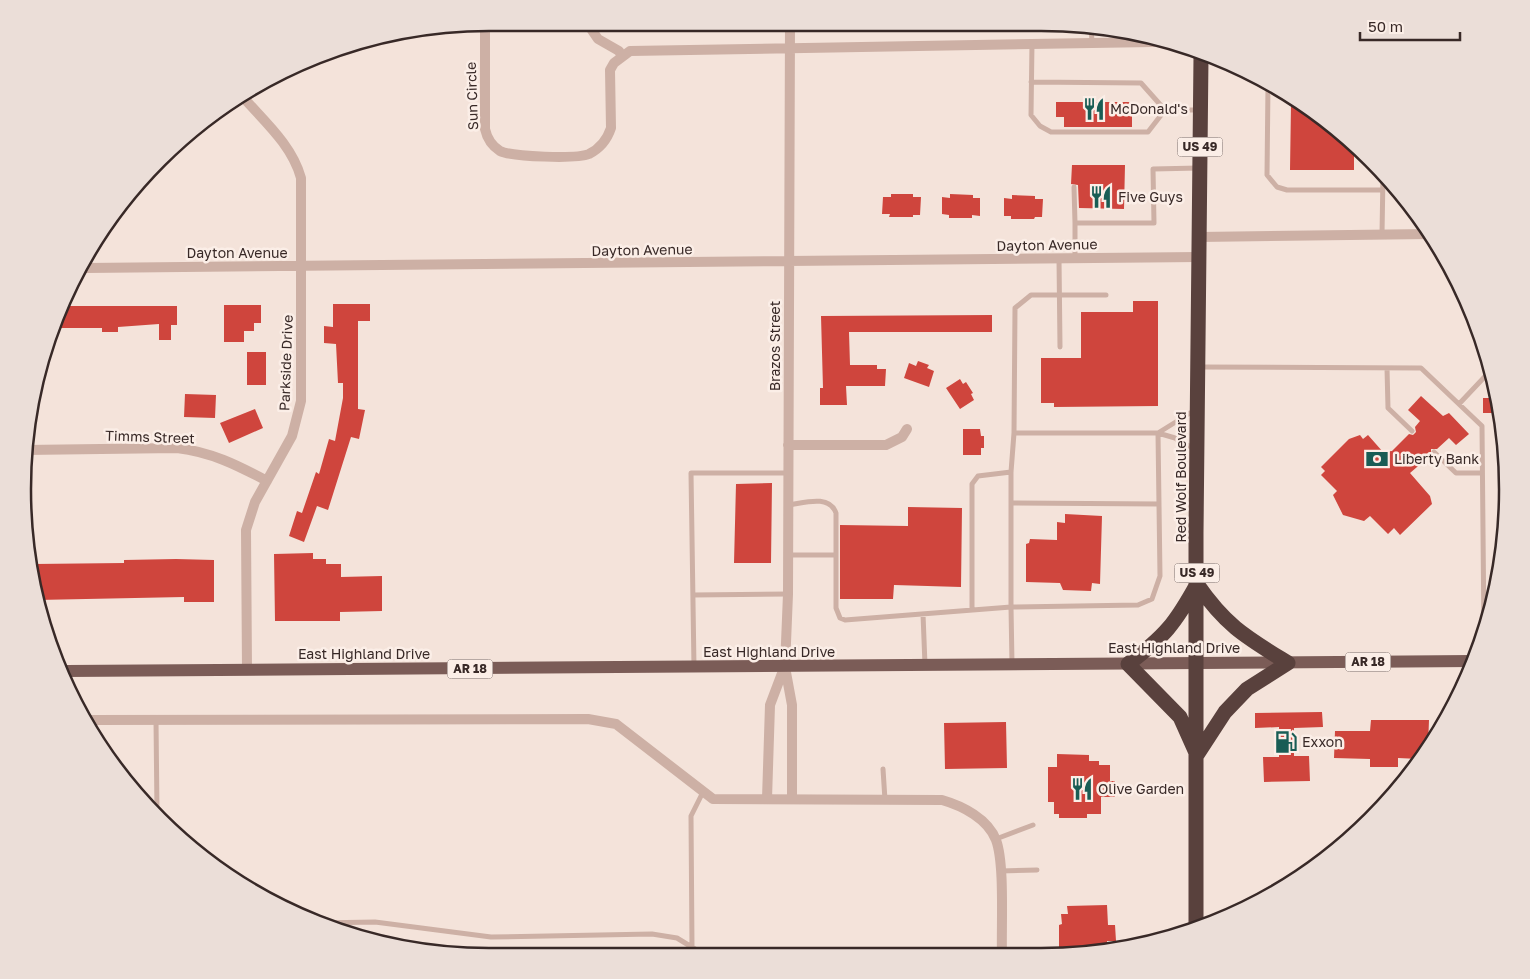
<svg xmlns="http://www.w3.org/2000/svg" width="1530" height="979" font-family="'Golos Text',sans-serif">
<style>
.building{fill:#cf453d}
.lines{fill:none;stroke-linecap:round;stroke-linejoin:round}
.lane{stroke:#cdb0a5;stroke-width:5}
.street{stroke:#cdb0a5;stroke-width:10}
.primary{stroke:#7b5c57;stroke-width:12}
.highway{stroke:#59413d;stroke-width:15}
.labels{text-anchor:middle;stroke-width:5;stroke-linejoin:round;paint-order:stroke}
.shield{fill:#fbeee7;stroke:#726461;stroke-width:1}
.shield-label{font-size:12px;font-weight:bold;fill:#382927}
.street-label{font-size:14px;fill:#382927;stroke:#fbeee7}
.poi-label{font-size:14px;fill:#382927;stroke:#fbeee7;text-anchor:start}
.rim{fill:none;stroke:#382927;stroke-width:2.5}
</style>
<rect width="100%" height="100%" fill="#f4e3da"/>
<path class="building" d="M1056,102H1132V127H1064V117H1056Z
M1291,105H1299L1348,138L1354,144V170H1290Z
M1072,165H1125L1124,209L1079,208L1078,185L1071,184Z
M891,194H913V197H921L920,215H913V217H889L890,214H882L883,197H891Z
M950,194L973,195V198H980V216L972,215V218H949V215L942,214V197L950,198Z
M1012,195L1035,196V199H1043L1042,217H1035L1034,219H1011V216H1004V198L1012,199Z
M1133,301H1158V406L1054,407V403H1041V358H1081V312H1133Z
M333,304H370V321H358V409L365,410L359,439L351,437L328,510L317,506L304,542L289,536L297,511L302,513L316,472L319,474L329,439L335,441L343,398V383H338L336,344L324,343V326L333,327Z
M224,305H261V323H254V331H244V342H224Z
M65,306H177V325H171V340H159V324L118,327V332H102V328H53Z
M992,315V332H849L850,365H877V369H886L885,386H846L847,405H820V388H823L821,316Z
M247,352H266V385H247Z
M918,361L929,365L927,368L934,371L929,387L904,378L909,363L916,366Z
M960,379L963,384L966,382L973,393L971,394L974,400L960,409L946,388Z
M185,394L216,395L215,418L184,417Z
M1421,396L1443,416L1449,413L1469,434L1456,445L1449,438L1437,449H1431V455L1410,473L1430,496L1432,504L1400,535L1394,528L1388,534L1370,516L1364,521L1343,515L1333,495L1337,491L1321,475L1325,471L1321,467L1349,439L1360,435L1363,439L1368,435L1383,452L1392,451L1409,434L1413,435L1416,432L1415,427L1420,421L1408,410Z
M1483,398H1496L1499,413H1483Z
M255,409L263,428L229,443L220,423Z
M963,429H980L981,436H984V448H981V455H963Z
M772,483L771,563H734L736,484Z
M908,507L962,508L961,587L894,585L893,599H840V525L908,526Z
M1065,514L1102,516L1100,584L1092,583L1091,591L1063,590L1060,583L1026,582V544L1029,543L1030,539L1057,540V522L1065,523Z
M313,553V559H326V564H341V577L382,576V611L340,612V621H275L274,554Z
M176,559L214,560V602H184V597L37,600L34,564L124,563V560Z
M1322,712L1323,727L1294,728V756H1309L1310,781L1264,782L1263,757H1279V727L1255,728V713Z
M1371,720H1429L1428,746L1419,759L1398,758V767H1370V759L1334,758L1335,731H1370Z
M1006,722L1007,768L945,769L944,723Z
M1057,754L1089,755V761H1099V765H1110V781H1115V797H1101V814H1087V818H1059V814H1054V802H1048V767H1057Z
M1107,905L1108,925H1115L1116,941H1107V949H1059V925L1062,924L1061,914H1068L1067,906Z"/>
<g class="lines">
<path class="lane" d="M1091,26L1092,42
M1032,43L1031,115L1040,126L1051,132H1148L1165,110H1198
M1031,82L1141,83L1165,110
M1268,85L1267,175L1277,187L1287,190H1382
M1074,187L1075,223
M1382,234L1383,175
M1075,258V223H1154L1153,169L1199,168
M1059,259L1060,347
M1200,367L1421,368L1482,426L1484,635
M1387,368L1388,408L1412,431
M1459,404L1492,369
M1014,433L1015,308L1031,295H1106
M1158,433L1160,576L1152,599L1138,605L1011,607V472L1014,433H1158L1175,438L1194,449
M1158,433L1195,410
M1434,452L1456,473H1482
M1011,503L1159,504
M788,505C804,503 829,494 836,513V608L840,618L845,620L1011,607L1012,664
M787,555H836
M693,595L788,594
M972,610V484L978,476L1011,472
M923,614L925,665
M694,667L691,473H788
M156,720L157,812
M883,769L885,800
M996,839L1033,825
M1000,871L1037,870
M317,923L375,922L491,937L652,934L677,938L703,954
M692,947L691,816L703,792"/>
<path class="street" d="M485,23V129C487,138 492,146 500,151C512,157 577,159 589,154C601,148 607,140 611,128L610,70L614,63L622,57L619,51L598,39L587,23
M790,24L788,594L785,667L792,705V799
M622,57L630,51L1153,42
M242,96C264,121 292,145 301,178V401L292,436L255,502L246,530L247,670
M1199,237L1429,234
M86,268L1199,257
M788,445H886L902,437L907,429
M25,450L177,448C211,452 237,465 267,481
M88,720L588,719L616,724L713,799L942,800C963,806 988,819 996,840C1005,864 1001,927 1002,955
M767,799L770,705L784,668"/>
<path class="primary" d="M66,671L1473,661"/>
<path class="highway" d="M1197,584C1226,626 1246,637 1288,663L1247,689L1225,712L1197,755L1180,717L1128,664C1165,636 1175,624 1197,584Z
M1196,927V533L1201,57"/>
</g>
<defs>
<symbol id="restaurant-bare" viewBox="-9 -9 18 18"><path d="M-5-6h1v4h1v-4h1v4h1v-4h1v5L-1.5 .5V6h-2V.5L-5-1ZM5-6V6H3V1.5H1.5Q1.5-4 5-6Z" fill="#195d55" stroke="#fbeee7" stroke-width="2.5" paint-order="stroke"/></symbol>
<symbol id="bank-bare" viewBox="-9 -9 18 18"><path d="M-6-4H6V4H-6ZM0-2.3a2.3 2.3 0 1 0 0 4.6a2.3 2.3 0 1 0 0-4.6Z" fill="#195d55" stroke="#fbeee7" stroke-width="2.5" paint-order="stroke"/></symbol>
<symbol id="fuel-bare" viewBox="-9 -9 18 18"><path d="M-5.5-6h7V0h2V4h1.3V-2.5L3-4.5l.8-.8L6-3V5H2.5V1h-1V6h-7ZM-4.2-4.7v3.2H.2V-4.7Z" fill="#195d55" stroke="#fbeee7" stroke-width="2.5" paint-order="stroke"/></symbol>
</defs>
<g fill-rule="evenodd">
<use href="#restaurant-bare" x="1078" y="93" width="32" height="32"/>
<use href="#restaurant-bare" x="1085" y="181" width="32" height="32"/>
<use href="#bank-bare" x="1361" y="443" width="32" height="32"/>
<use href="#fuel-bare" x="1270" y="726" width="32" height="32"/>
<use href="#restaurant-bare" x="1066" y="773" width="32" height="32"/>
</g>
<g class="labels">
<g class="shield">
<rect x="1177.5" y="137.5" width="45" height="19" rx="4"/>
<rect x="1174.5" y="563.5" width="45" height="19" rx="4"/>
<rect x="1345.5" y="652.5" width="45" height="19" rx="4"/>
<rect x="447.5" y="659.5" width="45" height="19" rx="4"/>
</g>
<g class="shield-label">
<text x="1200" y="151">US 49</text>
<text x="1197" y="577">US 49</text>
<text x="1368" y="666">AR 18</text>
<text x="470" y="673">AR 18</text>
</g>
<g class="street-label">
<text transform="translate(472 96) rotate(-92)" y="5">Sun Circle</text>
<text transform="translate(1047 245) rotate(-1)" y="5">Dayton Avenue</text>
<text transform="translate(642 250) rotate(-1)" y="5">Dayton Avenue</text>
<text x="237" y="258">Dayton Avenue</text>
<text transform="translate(775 346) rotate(-90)" y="5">Brazos Street</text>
<text transform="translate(286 363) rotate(-88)" y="5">Parkside Drive</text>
<text transform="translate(150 437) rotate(2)" y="5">Timms Street</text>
<text transform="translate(1181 477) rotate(-90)" y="5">Red Wolf Boulevard</text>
<text x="1174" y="653">East Highland Drive</text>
<text x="769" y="657">East Highland Drive</text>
<text x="364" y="659">East Highland Drive</text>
</g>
<g class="poi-label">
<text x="1110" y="114">McDonald's</text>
<text x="1118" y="202">Five Guys</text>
<text x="1394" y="464">Liberty Bank</text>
<text x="1302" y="747">Exxon</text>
<text x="1098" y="794">Olive Garden</text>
</g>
</g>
<path d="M0 0H1530V979H0ZM489 31H1041A458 458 0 0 1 1499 489V490A458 458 0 0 1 1041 948H489A458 458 0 0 1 31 490V489A458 458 0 0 1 489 31Z" fill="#ebded8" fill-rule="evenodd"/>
<path class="rim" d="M489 31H1041A458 458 0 0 1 1499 489V490A458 458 0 0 1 1041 948H489A458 458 0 0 1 31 490V489A458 458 0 0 1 489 31Z"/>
<path d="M1360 32v8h100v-8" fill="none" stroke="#382927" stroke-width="2.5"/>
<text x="1368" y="32" font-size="15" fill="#382927" stroke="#fbeee7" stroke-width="4" paint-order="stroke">50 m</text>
</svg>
